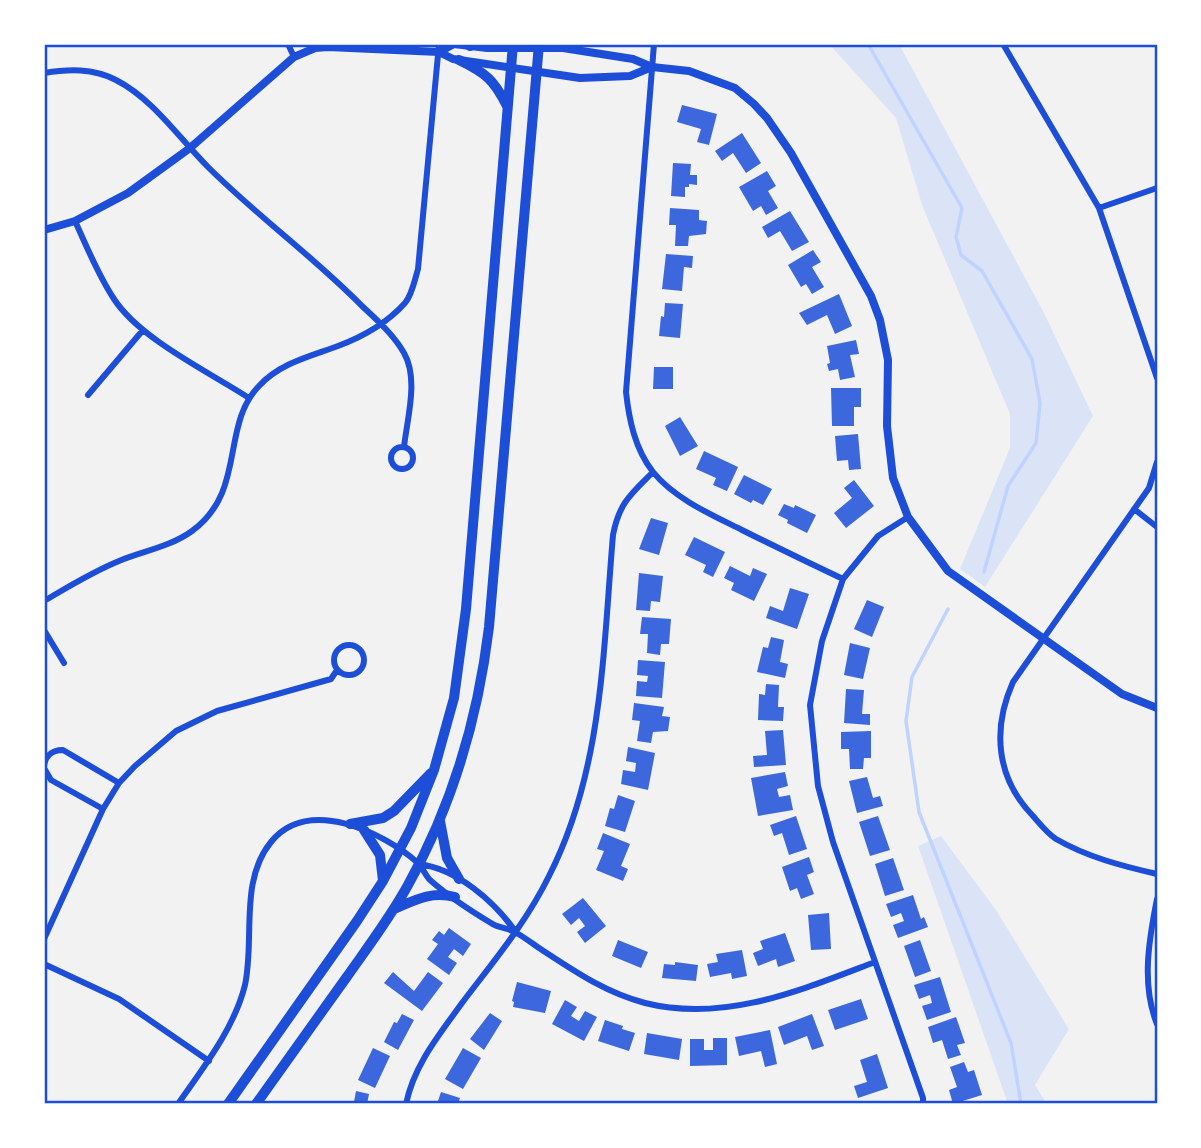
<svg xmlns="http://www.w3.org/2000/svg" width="1201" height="1148" font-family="'IBM Plex Sans',sans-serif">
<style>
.green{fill:#dbe4f7}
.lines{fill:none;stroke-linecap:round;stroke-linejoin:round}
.stream{stroke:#bfd3fe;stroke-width:3.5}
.building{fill:#3d67dc}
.minor{stroke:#1d4ed8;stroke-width:6}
.tertiary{stroke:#1d4ed8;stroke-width:8}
.trunk{stroke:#1d4ed8;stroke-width:10}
.neatline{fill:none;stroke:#1d4ed8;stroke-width:2.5}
</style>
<rect width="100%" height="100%" fill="#f2f2f2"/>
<path class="green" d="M829,44H899L1044,313L1093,416L985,587L960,569L1010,448V414L922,205L896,118Z
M941,836L996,910L1069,1029L1035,1085L1047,1104H1008L918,846Z"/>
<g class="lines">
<path class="stream" d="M868,44L962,208L956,237L961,255L982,271L1032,359L1040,403L1036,443L1008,486L984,572
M948,609L912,677L906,721L919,812L1011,1043L1021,1104"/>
</g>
<path class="building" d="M682,105L717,114L709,145L697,142L701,129L677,122Z
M742,133L761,163L746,173L733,153L722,161L715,151Z
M673,163L691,164L690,175H697V185L689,184V187H685V197L671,196Z
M767,171L776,186L768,191L778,208L766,215L761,206L753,211L739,187Z
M670,208L699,210V220L707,221L706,234L689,236L688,246H675L676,225H669Z
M790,211L809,242L792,251L780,231L768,238L762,227Z
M813,250L821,262L812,267L824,287L812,294L806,284L801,287L788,265Z
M666,254L693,256L692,268L684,267L682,291L662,289Z
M839,294L852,326L835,334L827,315L807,325L799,313Z
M665,303L683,304L680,338L659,336L661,316L664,317Z
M856,340L859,354L850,355L855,377L840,380L838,369L829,371L827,364L830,363L827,346Z
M654,367H673V389H653Z
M831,388H861V407H854V426H832Z
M680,417L698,446L680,456L665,426Z
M858,434L861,469L849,470L848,460L837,461L835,436Z
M704,451L738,467L727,491L713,485L716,478L696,469Z
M744,475L772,489L763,505L753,500L751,503L734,494Z
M854,480L874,506L846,528L834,513L852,498L844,488Z
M784,504L794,508L795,505L816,515L807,533L787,523L788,520L778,515Z
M651,518L668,523L659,555L639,549Z
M694,537L725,552L713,577L703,572L706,565L685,555Z
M730,566L750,576L753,568L767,574L754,601L731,590L734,583L724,578Z
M639,573L663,576L660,602L651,601L650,611L636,610Z
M790,588L809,594L797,629L766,618L770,606L783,611Z
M867,600L884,607L872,637L854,629Z
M642,617L671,619L669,644H661L660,655L647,653L648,634H640Z
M771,637L784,640L780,662L788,664L785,678L757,672L763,647L768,648Z
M850,643L870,648L863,679L844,675Z
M638,660L665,662L662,698L636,696L637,681L647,682L648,676L637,675Z
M766,684L779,685L778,707H784L783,721L758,720L759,694L765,695Z
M846,689L864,690L862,714H870V725L844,723Z
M634,703L664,707L662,716L670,717L668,731L653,732L651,743L637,741L640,721L632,720Z
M783,730L786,765L754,767L753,756L767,755L765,731Z
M871,731V758H864L863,769H850L849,749H841V732Z
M628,747L655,753L648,790L621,784L623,770L635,772L636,763L626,761Z
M785,772L788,786L777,789L779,797L790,795L793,810L758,816L751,778Z
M867,777L873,798L880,796L883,806L857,813L849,781Z
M618,795L635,801L625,832L605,826L610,808L614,809Z
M796,816L807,849L789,855L782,833L774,836L770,825Z
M878,816L890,850L870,856L859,822Z
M603,833L630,844L621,866L628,869L623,881L596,870L604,851L597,849Z
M809,857L814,872L807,875L814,894L801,899L797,888L790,891L782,867Z
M893,858L904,890L885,896L875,864Z
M913,895L921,919L924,917L928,927L898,938L893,925L904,921L901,913L891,917L886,904Z
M583,898L606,926L585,943L577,932L585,926L579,918L571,925L562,914Z
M829,913L831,949L811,950L808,915Z
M449,928L471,944L463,956L454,949L448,957L457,963L449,975L427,959L438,944L432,940L439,931L444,935Z
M785,933L795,961L778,967L776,959L758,966L753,953L763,949L760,941Z
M618,940L648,952L641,968L612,956Z
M920,940L931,971L915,977L904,946Z
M742,950L747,976L732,979L731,973L710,977L707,964L718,962L716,954Z
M675,962L698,965L696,981L662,978L664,964L675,965Z
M393,972L414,991L428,972L443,983L422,1011L384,983Z
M940,977L951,1012L927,1020L922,1006L932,1003L930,995L919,999L914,985Z
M517,982L551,991L545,1013L513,1007L514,1002L512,1001Z
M861,999L868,1019L835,1030L828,1010Z
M565,1000L577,1007L571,1016L579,1021L585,1011L597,1017L584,1041L552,1024Z
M490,1013L502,1021L484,1050L470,1039Z
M402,1014L414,1020L398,1050L384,1042L394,1022L397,1023Z
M812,1014L824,1046L812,1050L807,1036L784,1045L778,1027Z
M956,1017L965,1043L957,1045L961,1055L948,1059L942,1040L933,1043L928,1027Z
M605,1020L623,1026L622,1029L635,1033L629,1051L598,1041Z
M770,1030L777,1064L765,1067L761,1051L739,1056L735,1037Z
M647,1033L682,1039L679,1060L644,1054Z
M713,1038H727V1065L690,1066V1039H704V1050H713Z
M373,1048L390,1056L375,1088L358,1080Z
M463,1048L481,1058L463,1089L445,1079Z
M877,1054L888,1088L858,1098L854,1086L867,1082L860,1060Z
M964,1062L968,1072L974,1070L982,1095L953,1104L949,1090L957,1087L950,1067Z
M356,1091L369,1094L367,1104H345L346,1101L354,1102Z
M441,1092L460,1098L458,1104H437Z"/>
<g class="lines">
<path class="minor" d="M288,44L294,57
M654,44L626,392C629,420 635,449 653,472C675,499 712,515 742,530C776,547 809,563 843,579
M1003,44L1099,208L1157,378
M44,73C68,69 93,68 116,80C153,99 179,138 208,167C257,216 313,256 362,306C377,320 394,335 404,353C419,379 407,419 404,447
M1099,208L1157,188
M75,221C87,247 98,275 114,299C140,339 209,372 249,398
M88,395L143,330
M391 458a11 11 0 1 1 22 0a11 11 0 1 1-22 0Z
M1157,462L1149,488L1013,682C992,729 996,778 1033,816C1040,824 1047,833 1056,839C1087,857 1122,866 1157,874
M1134,509L1157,527
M908,517L878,536L843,579L822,641L810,705L818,786L833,842L923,1098V1104
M44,601C68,587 92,572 119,561C143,551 170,547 192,531C247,491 220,426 259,386C280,363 311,356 338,346C362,337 388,322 405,303C412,295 415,279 418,269L439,44
M44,630L64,663
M334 660a15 15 0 1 1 30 0a15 15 0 1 1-30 0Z
M103,809L51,780L44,768C44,757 51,750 63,750L119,783
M419,864C457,869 494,901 515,931
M1157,899C1149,939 1141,985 1157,1024
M44,939L103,809L119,783L135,766L176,731L217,711L331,679L337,670
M44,964L119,999L209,1061
M178,1104C203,1068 234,1029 245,985C255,938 239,881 271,842C308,796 383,832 418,863C423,868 425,875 430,880C448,896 471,911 491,923C498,928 508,928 515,932C524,937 533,944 542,950C574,971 606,993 645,1003C725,1023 801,990 875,962
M406,1104C414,1065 439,1035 462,1003C493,962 526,923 549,876C603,770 603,651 613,535C619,503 631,494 653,472"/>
<path class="tertiary" d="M439,52L454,44L487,48H563L633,59L652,67L689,71L735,88L754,104L767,118L791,153L871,296L880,320L888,360L887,426L893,478L908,517L948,571L1122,694L1157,708
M44,230L75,221L128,193L190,148L294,57L315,48L328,47L439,52L453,59L580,78L630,76L652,67"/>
<path class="trunk" d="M470,46L474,44
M459,60C486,73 494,80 507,106
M440,821L447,858L459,879
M350,824L383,818L394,811L431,773
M364,830L380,855L383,881
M394,909C415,900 431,891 455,897
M228,1104L357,921L383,881L411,828L434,770L454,698L466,609L513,44
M256,1104C286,1062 316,1020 346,978C367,948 390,918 408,885C453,804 478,719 489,627L539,44"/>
</g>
<rect width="1201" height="1148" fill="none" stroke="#ffffff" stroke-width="91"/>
<rect x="46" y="46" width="1110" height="1056" class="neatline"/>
</svg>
